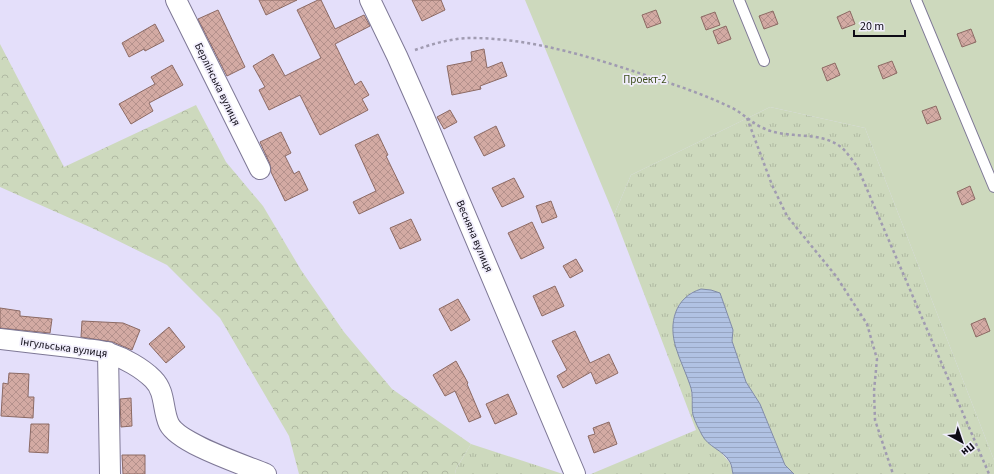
<svg xmlns="http://www.w3.org/2000/svg" width="994" height="474" font-family="'Source Sans 3',sans-serif">
<style>
.grass{fill:url(#grass-tufts)}
.forest{fill:url(#forest-crowns)}
.garden{fill:#cdd9bd}
.water{fill:url(#water-rules);stroke:#808ba6}
.building{fill:url(#building-cross-hatch);stroke:#8c6a64}
.lines{fill:none;stroke-linecap:round;stroke-linejoin:round}
.lane-casing{stroke:#7e7896;stroke-width:12}
.street-casing{stroke:#7e7896;stroke-width:22}
.path{stroke:#a09bb1;stroke-width:2.5;stroke-dasharray:3 3;stroke-linecap:butt}
.lane{stroke:#fff;stroke-width:10}
.street{stroke:#fff;stroke-width:20}
.labels{text-anchor:middle;stroke-width:3.5;stroke-linejoin:round;paint-order:stroke}
.park-label{font-size:11px;fill:#3c4e1a;stroke:#f1eefc}
.street-label{font-size:11px;fill:#0e0b16;stroke:#f1eefc}
</style>
<defs>
<pattern id="grass-tufts" width="24" height="20" patternUnits="userSpaceOnUse"><rect width="24" height="20" fill="#cdd9bd"/><path d="M3 7l-1-3M5 7V3M7 7l1-3M15 17l-1-3M17 17v-4M19 17l1-3" fill="none" stroke="#afb9a2"/></pattern>
<pattern id="forest-crowns" width="20" height="18" patternUnits="userSpaceOnUse"><rect width="20" height="18" fill="#cdd9bd"/><path d="M2 6a3 3 0 1 1 6 0M12 15a3 3 0 1 1 6 0" fill="none" stroke="#afb9a2"/></pattern>
<pattern id="water-rules" width="6" height="5" patternUnits="userSpaceOnUse"><rect width="6" height="5" fill="#b1c2e3"/><path d="M0 2.5h6" fill="none" stroke="#97a5c2"/></pattern>
<pattern id="building-cross-hatch" width="8" height="8" patternUnits="userSpaceOnUse"><rect width="8" height="8" fill="#d3aaa3"/><path d="M0 0l8 8M0 8l8-8" fill="none" stroke="#b4918c"/></pattern>
</defs>
<rect width="100%" height="100%" fill="#e4dffa"/>
<path class="grass" d="M770,107L865,128L994,460V474H794L785,465L760,404L746,382L732,341L733,330L720,293L692,292L678,306L674,317L673,334L676,347L691,386L693,415L718,449L730,463L733,474H591L696,430L614,215L631,175Z
M471,444L563,474H455L456,469Z"/>
<path class="forest" d="M0,44L64,167L196,105L226,162L263,206L301,270L344,332L392,389L471,444L456,469L455,474H299L289,436L220,318L167,265L92,228L0,187Z"/>
<path class="garden" d="M525,0H994V460L865,128L770,107L631,175L614,215Z"/>
<path class="water" d="M701,289L711,290L720,293L733,330L732,341L746,382L760,404L785,465L794,474H733C732,470 732,466 730,462C723,450 708,447 702,435C699,429 695,422 693,415C691,406 694,395 690,385C686,373 680,361 676,348C668,323 675,297 701,289Z"/>
<path class="building" d="M259,0H297L266,15Z
M318,0H321L335,29L364,15L370,26L335,44L355,85L361,81L369,95L362,99L368,110L320,135L300,95L269,110L259,90L265,87L253,66L273,54L285,76L321,58L297,10Z
M412,0H441L445,10L422,21Z
M218,10L245,67L227,76L198,19Z
M656,10L661,23L647,28L642,15Z
M773,11L778,24L764,29L759,16Z
M850,11L855,24L842,29L837,17Z
M715,12L720,25L706,30L701,17Z
M155,24L164,41L145,51L144,49L129,57L122,43Z
M726,26L731,39L718,44L713,31Z
M971,29L976,42L962,47L957,34Z
M484,49L487,68L502,62L507,76L480,86L481,89L452,95L447,66L472,61L471,52Z
M892,61L897,73L883,79L878,66Z
M835,63L840,75L827,81L822,68Z
M172,65L183,85L149,103L153,111L131,124L119,104L155,84L151,77Z
M936,106L941,119L927,124L922,111Z
M450,110L457,122L444,129L437,117Z
M496,126L505,146L484,156L474,137Z
M281,132L291,153L285,156L294,174L299,171L308,190L285,201L271,172L270,164L260,142Z
M378,134L388,155L386,156L404,193L359,214L353,202L376,191L355,145Z
M514,178L524,197L502,207L492,188Z
M970,186L975,199L962,205L957,192Z
M551,201L557,217L542,223L536,206Z
M411,219L421,240L400,249L390,228Z
M532,222L544,248L521,259L508,233Z
M576,259L583,271L570,278L563,266Z
M555,286L564,306L542,316L533,296Z
M458,299L470,320L451,331L439,309Z
M0,308L20,311V316L52,319L50,333L0,328Z
M985,318L990,331L976,337L971,324Z
M82,321L123,323L140,330L132,350L113,342L81,337Z
M169,327L185,347L166,363L149,344Z
M575,331L590,363L609,354L618,373L596,384L591,372L563,388L557,376L567,370L552,341Z
M456,361L468,383L467,384L481,417L469,422L455,391L445,396L433,375Z
M9,373L29,374L28,397H34L33,418L1,416L3,383L8,384Z
M508,394L517,414L495,424L486,404Z
M131,398L132,426L121,427L120,399Z
M609,422L617,444L594,453L588,436L595,434L593,428Z
M31,424H49L48,453L29,452Z
M122,455H145V474H123Z"/>
<g class="lines">
<defs>
<path id="lane" d="M739,0L764,61
M916,0L994,187"/>
<path id="street" d="M176,0L260,169
M370,0L397,56L424,117L575,474
M0,339C26,342 53,345 79,348C89,350 100,350 109,353C124,358 142,368 153,379C166,392 162,409 169,424C179,444 245,465 266,474
M108,352L110,474"/>
</defs>
<use href="#lane" class="lane-casing"/>
<use href="#street" class="street-casing"/>
<path class="path" d="M415,50C432,44 452,38 471,38C526,38 581,54 633,71C666,82 699,92 730,107C742,112 751,123 763,128C788,140 819,130 841,147C847,152 852,160 857,166L989,474
M747,118L772,185L787,216L836,276L867,324L877,359L874,391L875,420L893,474"/>
<use href="#lane" class="lane"/>
<use href="#street" class="street"/>
</g>
<g class="labels">
<g class="park-label">
<text x="645" y="83">Проект-2</text>
</g>
<g class="street-label">
<text transform="translate(218 84) rotate(64)" y="4">Берлінська вулиця</text>
<text transform="translate(475 236) rotate(67)" y="4">Весняна вулиця</text>
<text transform="translate(64 347) rotate(8)" y="4">Інгульська вулиця</text>
</g>
</g>
<g transform="translate(962 442) rotate(140)" stroke="#f1eefc" stroke-width="3" paint-order="stroke">
<path d="M0-3L7 15L0 10L-7 15Z" fill="#0e0b16"/>
<text y="-6" font-size="11" font-weight="bold" text-anchor="middle" fill="#0e0b16">Пн</text>
</g>
<path d="M854 30v6h51v-6" fill="none" stroke="#0e0b16" stroke-width="2"/>
<text x="860" y="30" font-size="12" fill="#0e0b16" stroke="#f1eefc" stroke-width="3" paint-order="stroke">20 m</text>
</svg>
